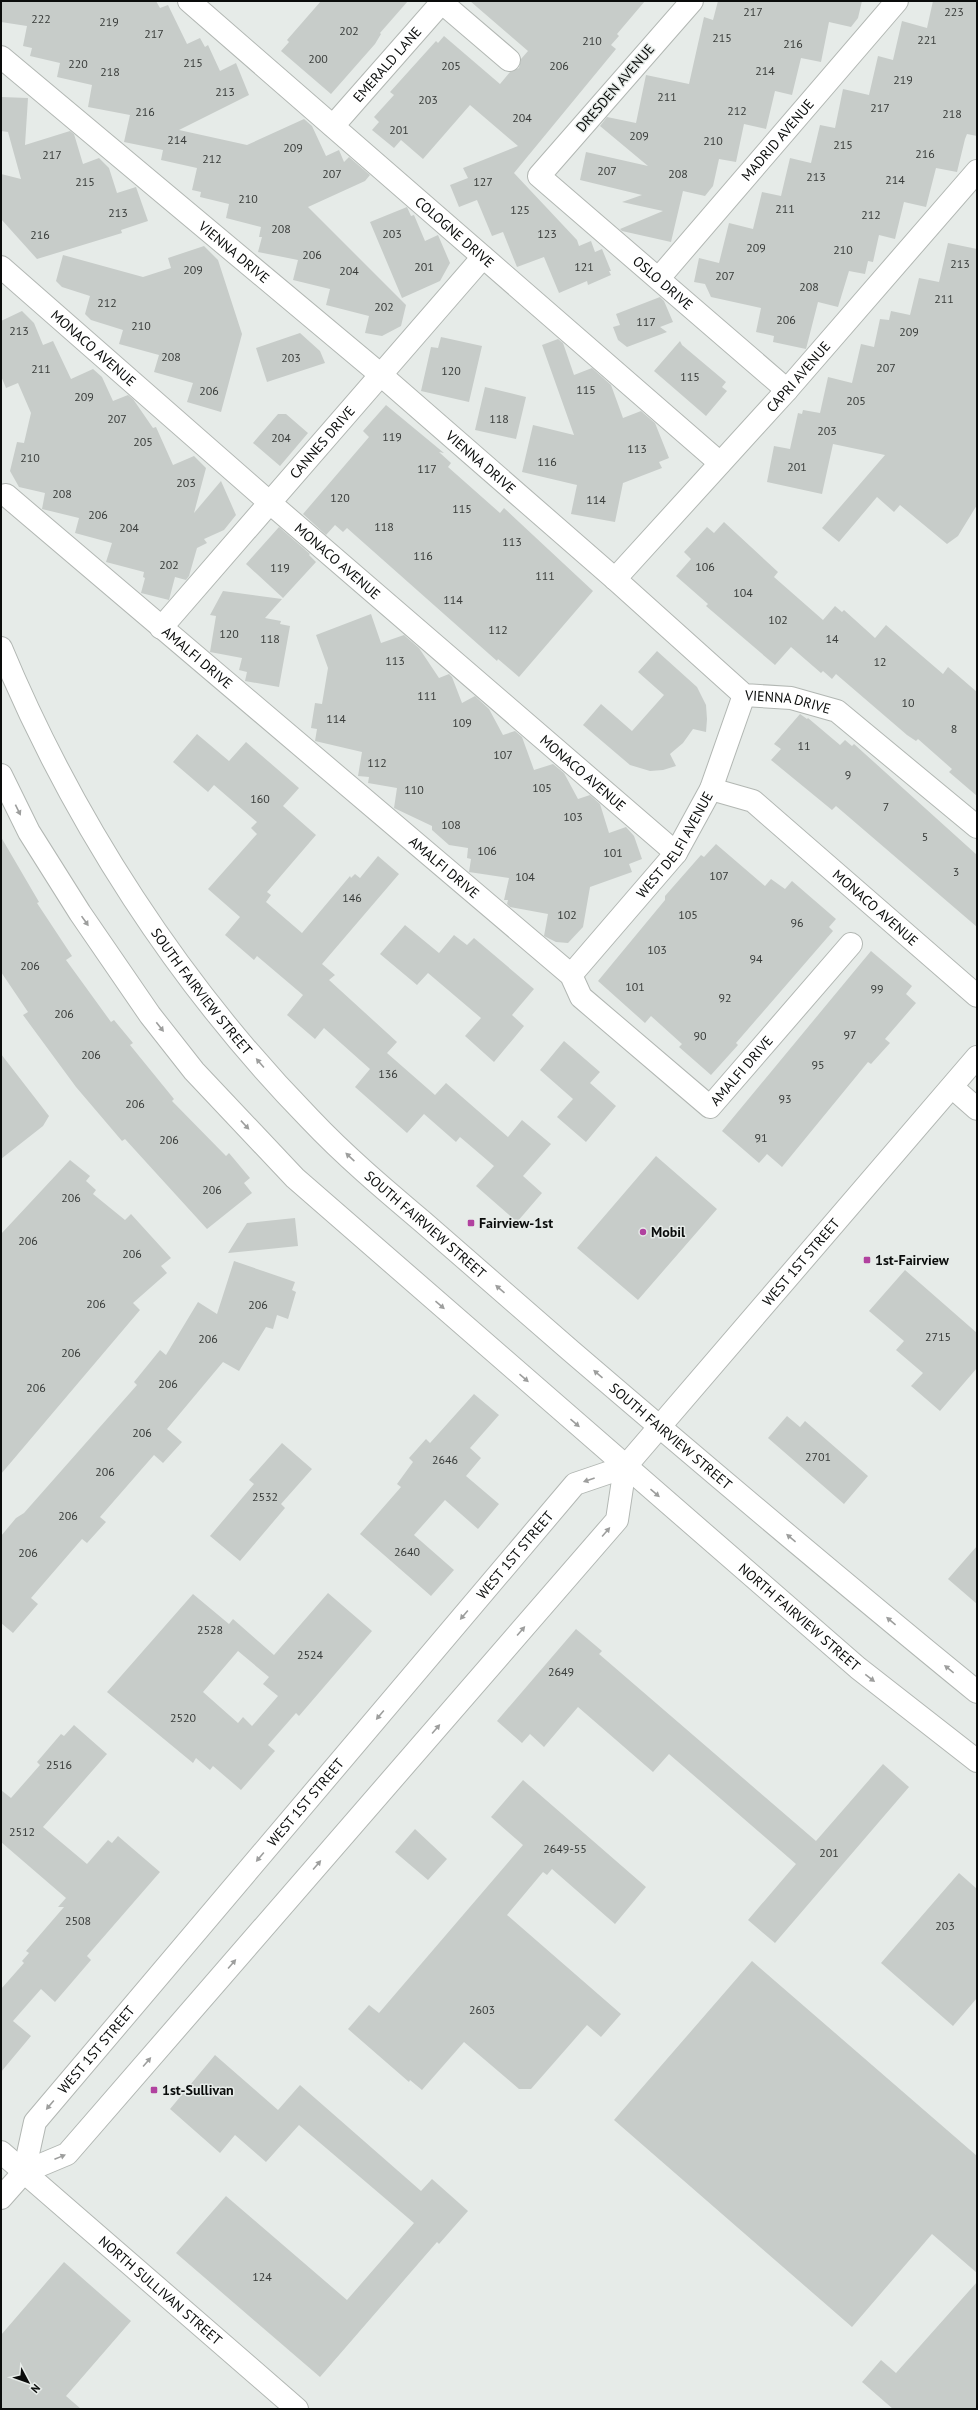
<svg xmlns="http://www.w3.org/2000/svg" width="978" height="2410" font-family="'PT Sans',sans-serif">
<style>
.building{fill:#c7ccc9;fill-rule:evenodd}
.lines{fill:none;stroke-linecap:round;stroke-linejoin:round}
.minor-casing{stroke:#b2b7b3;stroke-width:24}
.major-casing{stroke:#b2b7b3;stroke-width:24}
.minor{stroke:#fff;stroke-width:22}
.major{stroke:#fff;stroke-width:22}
.oneway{fill:#9d9e9d}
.poi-dot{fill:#b1429f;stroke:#e6ebe8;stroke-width:1.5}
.labels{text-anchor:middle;stroke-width:3;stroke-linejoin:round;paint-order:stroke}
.number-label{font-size:12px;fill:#393c3a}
.street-label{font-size:14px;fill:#0a0c0b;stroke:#e6ebe8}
.poi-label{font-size:14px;font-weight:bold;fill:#0a0c0b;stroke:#e6ebe8;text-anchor:start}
</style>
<rect width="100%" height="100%" fill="#e6ebe8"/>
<path class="building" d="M1,1H156L160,8L168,5L187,44L200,38L205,47L208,45L220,71L236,63L249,95L179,130L247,145L304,119L312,126L326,156L339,150L344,162L349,157L370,175L365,181L308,207L406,305L401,326L382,336L365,333L369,316L326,305L330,289L293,280L298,260L258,252L262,237H259L261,227L226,218L229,204L200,197L201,192L192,190L197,168L161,160L163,150L124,142L130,115L88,107L92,85L57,77L60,63L30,56L32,48L23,46L27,26L1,22Z
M321,1H408L380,33L381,34L375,44L331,94L281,51L289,42L287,40Z
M470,1H645L617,34L619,36L611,45L616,49L514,173L577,240L579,246L591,241L595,252L602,249L611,271H609L611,275L588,285L587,281L559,293L544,257L517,267L503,232L492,236L477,200L459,207L450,185L468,178L463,168L518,146L470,105L423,159L401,140L394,148L372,130L379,122L374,117L394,95L390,92L436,41L438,43L444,36L500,84L510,72L519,68L521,59L528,51Z
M718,1H862L858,18L851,27L829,22L821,62L801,58L792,95L775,91L766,129L744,124L736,162L719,159L713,186L705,196L683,191L671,242L622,231L620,229L663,211L622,202L642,195L580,180L586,152L648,166L600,126L607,117L636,123L646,75L689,84L704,17L713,20Z
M933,1H977V136L967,134L965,139L957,172L936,168L926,207L904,202L895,239L879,235L873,262L868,261L865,274L849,271L838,307L818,302L806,349L773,342L774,336L756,332L761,308L711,297L705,284L694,282L699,258L719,263L729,223L753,229L762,192L781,196L790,158L811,163L820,125L835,128L843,89L869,95L878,56L893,60L902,21L927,28Z
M1,97L28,98L25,145L70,131L74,134L83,164L99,158L109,168L117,193L136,187L148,221L121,230L122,233L37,259L1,219V174L21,179L8,132L1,131Z
M407,207L411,216L414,215L425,241L438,235L450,263L440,281L402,298L370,222Z
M948,243L977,249V505L958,536L947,544L900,505L894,512L877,497L839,542L822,528L885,455L833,444L822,494L767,482L774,446L790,449L798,413L802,414L803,410L820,413L828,377L852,383L861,344L874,347L880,319L889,320L891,311L910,315L919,278L939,282Z
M204,246L218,260L242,334L221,412L187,402L193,383L154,372L159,355L119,344L123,330L91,320L85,314L90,296L62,287L56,281L63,255L143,277L171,268L168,258Z
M660,297L664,301L673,322L660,327L667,332L627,347L618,340L613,327L620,325L616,314Z
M22,311L34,323L43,345L53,341L71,379L93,369L102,377L113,401L128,395L133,399L153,428L156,427L173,465L194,456L206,468L194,513L221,481L236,515L224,530L204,539L207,543L197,548L189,576L186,580L175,577L169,600L141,593L145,578L143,577L144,572L106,562L112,543L75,533L79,518L42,509L45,493L19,487L10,471L17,442L24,443L31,413L18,383L6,388L1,376V321Z
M300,333L320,351L325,363L267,382L256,348Z
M441,337L482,346L469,402L421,391L431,347L438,348Z
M558,339L563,343L574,375L592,368L611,385L623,418L641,411L655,423L669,458L659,462L662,468L623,483L615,522L571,514L577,485L522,472L533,425L574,435L542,345Z
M680,341L682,345L726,382L722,387L727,391L706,416L654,371Z
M485,387L526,397L516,439L475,430Z
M386,405L444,453L439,452L451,463L448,467L500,513L504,508L593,591L519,677L498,659L497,661L347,528L343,532L335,525L326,535L303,514L369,437L363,431Z
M278,414H286L308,433L280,466L253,443Z
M724,522L778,572L774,577L823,620L835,606L842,612L844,610L875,638L886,625L943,674L948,667L977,692V796L949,772L952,769L918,739L916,741L907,735L836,674L832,679L823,671L821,673L791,647L775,665L706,606L708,604L676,576L691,559L684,552L707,527L714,533Z
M279,527L310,554L309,555L316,562L283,598L246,564Z
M223,591L282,599L265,618L281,621L280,624L290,626L279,687L245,681L247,672L239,670L242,658L210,652L216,616L210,615Z
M371,614L381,643L404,635L419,648L439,678L449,674L452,677L462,703L475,696L489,709L503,735L515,731L522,737L534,770L553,764L564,773L578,799L590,795L600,804L609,833L626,827L634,836L642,859L629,864L632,872L590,887L583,927L568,943L556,942L544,936L548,914L510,907L507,904L508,900H504L509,878L469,872L471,859L467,858L468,848L449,845L432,830V826L394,808L397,788L368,783L369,777L358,776L362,752L315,741L317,729L311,728L315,703L322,704L328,668L316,635Z
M657,651L697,687L706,705L707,719L706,732L693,729L683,743L670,754L676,766L663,770L650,771L630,765L583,725L601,704L632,731L664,695L638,672Z
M800,714L807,719L808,718L840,745L845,740L852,746L854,744L977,855V927L836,806L832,810L771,760L781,749L774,744Z
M197,734L229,761L246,742L299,788L283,806L316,835L267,892L271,895L266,902L302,933L350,876L351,878L355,874L360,878L378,856L399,874L322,964L335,975L329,980L397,1042L387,1053L435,1095L446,1083L508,1137L522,1120L551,1144L523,1176L542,1193L517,1222L476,1186L494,1166L460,1137L456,1142L424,1114L407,1133L355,1087L370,1069L324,1028L315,1039L287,1015L303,995L257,956L254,960L225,935L240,917L208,889L257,834L251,828L257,822L214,785L208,792L173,762Z
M1,837L39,902L37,903L72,956L66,960L111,1022L114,1020L133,1043L130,1045L174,1099L172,1101L226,1156L229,1153L250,1178L244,1183L252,1193L207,1229L125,1139L122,1141L76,1087L23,1015L28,1012L1,972Z
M716,844L765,886L771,879L785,889L792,881L836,919L829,927L833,931L736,1043L738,1045L711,1075L679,1047L682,1044L651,1016L645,1023L598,981L665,900V896L701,855L704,857Z
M405,925L439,953L454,935L467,945L474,938L534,989L512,1015L524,1026L494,1062L465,1036L481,1018L428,973L417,985L380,954Z
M871,951L912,986L906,994L916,1003L885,1039L890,1043L871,1064L868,1062L782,1167L767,1154L759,1163L722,1131Z
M564,1041L600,1072L590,1083L616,1106L586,1142L557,1117L573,1099L540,1070Z
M1,1054L49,1116L43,1126L1,1159Z
M656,1156L717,1209L638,1300L577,1248Z
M70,1160L90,1176L86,1181L96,1190L93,1194L125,1220L131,1214L171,1258L161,1266L167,1273L133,1303L140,1310L1,1474V1234Z
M295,1218L298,1246L228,1253L247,1223Z
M234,1261L295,1282L292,1290L296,1292L288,1319L277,1315L273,1329L266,1327L239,1371L223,1362L167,1429L182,1442L163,1463L154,1455L100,1517L106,1522L87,1543L82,1539L31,1598L38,1604L13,1633L1,1623V1536L16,1518L24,1513L137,1385L134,1382L160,1350L166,1355L198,1302L217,1314Z
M905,1270L977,1333V1368L940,1411L911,1386L923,1373L896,1350L904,1341L869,1311Z
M474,1394L499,1415L470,1448L481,1458L466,1476L499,1504L478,1529L445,1500L414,1535L454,1570L431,1596L360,1534L401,1487L397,1484L413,1462L409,1458L426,1439L430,1443Z
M787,1416L800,1427L805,1421L868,1476L844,1504L768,1438Z
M282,1443L312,1469L281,1504L285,1508L240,1561L210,1536L254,1484L249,1480Z
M977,1546V1604L948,1579Z
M328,1593L372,1631L299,1716L296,1713L268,1745L275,1751L241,1790L213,1766L210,1770L196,1758L193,1763L107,1692L193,1594L229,1624L233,1619L274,1655ZM238,1651L269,1677L263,1684L278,1696L252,1726L243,1717L238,1723L203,1692Z
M576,1629L602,1651L599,1654L816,1841L883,1764L909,1787L775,1943L748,1920L796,1864L669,1754L653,1772L578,1707L544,1747L530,1734L522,1743L497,1721Z
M74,1725L107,1754L43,1827L87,1864L108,1840L112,1843L118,1836L160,1872L87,1956L91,1960L55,2002L41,1989L13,2021L31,2036L1,2072V1989L24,1963L22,1961L29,1953L26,1951L64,1907H58L66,1898L1,1842V1790L11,1798L40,1765L37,1762L61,1734L64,1736Z
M523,1780L646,1887L615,1924L552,1869L547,1875L543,1872L507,1915L621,2014L601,2037L587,2025L531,2089H519L464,2042L422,2090L410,2080L409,2082L348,2029L369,2005L379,2013L523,1845L491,1817Z
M415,1829L447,1859L428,1880L395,1852Z
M959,1873L977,1889V1998L953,2026L881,1963Z
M752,1961L977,2156V2273L932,2234L852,2327L614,2120Z
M215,2055L278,2110L300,2085L421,2191L432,2179L468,2211L439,2244L437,2242L320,2377L176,2253L226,2196L347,2300L414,2223L299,2125L266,2162L235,2135L220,2153L170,2109Z
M64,2262L131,2321L66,2396L81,2409H1V2335Z
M977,2282V2409H893L862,2382L881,2360L896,2373Z"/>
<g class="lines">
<defs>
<g id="minor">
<path id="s1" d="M189,1L720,463"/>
<path d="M440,1L509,60"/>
<path id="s2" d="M692,1L539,176L787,390"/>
<path id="s3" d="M1,57L381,375L615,579L744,695L791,698L837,711L977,827"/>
<path id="s4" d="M333,126L442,2"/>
<path id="s5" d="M1,267L269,502L676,853"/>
<path id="s6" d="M659,278L897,1"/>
<path id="s7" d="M6,495L571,975L581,997L710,1107L851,944"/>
<path id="s8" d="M615,579L787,390L977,171"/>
<path id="s9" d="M161,628L483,257"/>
<path id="s10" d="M711,789L753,801L977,996"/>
<path id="s11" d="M571,975L676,853L711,789L744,695"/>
<path d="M952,1087L977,1109"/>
<path id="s12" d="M1,2152L297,2409"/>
</g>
<g id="major">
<path id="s13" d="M1,648C73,821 179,985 310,1119C345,1156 384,1189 423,1222C472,1265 521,1308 571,1351C705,1466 840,1580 977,1692"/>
<path id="s14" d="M1,775L29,832L80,913L150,1015L194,1071L295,1178L858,1668L977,1761"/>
<path id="s15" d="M24,2172L35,2122L575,1484L625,1467L977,1057"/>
<path d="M1,2198L24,2172L67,2154L617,1520L625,1467"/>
</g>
</defs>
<use href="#minor" class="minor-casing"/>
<use href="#major" class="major-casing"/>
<use href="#minor" class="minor"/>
<use href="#major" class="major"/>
</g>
<defs><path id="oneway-solid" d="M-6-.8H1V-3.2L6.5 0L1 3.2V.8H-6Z"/></defs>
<g class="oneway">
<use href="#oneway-solid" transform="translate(18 810) rotate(64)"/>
<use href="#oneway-solid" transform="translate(85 921) rotate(55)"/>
<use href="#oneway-solid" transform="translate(160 1027) rotate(52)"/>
<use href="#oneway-solid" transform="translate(260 1063) rotate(-131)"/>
<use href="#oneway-solid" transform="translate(245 1125) rotate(47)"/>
<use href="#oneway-solid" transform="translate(350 1157) rotate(-137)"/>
<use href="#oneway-solid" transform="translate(500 1289) rotate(-139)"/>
<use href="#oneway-solid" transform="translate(440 1305) rotate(41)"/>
<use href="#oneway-solid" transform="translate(598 1374) rotate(-139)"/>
<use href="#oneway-solid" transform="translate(524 1378) rotate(41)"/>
<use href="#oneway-solid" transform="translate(575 1423) rotate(41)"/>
<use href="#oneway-solid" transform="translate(589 1480) rotate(161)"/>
<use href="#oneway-solid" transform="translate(655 1493) rotate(41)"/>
<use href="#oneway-solid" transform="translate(606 1532) rotate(-49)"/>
<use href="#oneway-solid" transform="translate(791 1538) rotate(-140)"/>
<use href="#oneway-solid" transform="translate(464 1615) rotate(130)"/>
<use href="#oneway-solid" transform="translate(891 1621) rotate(-140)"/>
<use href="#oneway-solid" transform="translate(521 1631) rotate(-49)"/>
<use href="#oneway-solid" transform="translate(949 1669) rotate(-141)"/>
<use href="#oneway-solid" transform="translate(870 1678) rotate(38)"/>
<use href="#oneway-solid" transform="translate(380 1715) rotate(130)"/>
<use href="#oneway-solid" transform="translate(436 1729) rotate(-49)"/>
<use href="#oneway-solid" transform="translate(260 1857) rotate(130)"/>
<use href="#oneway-solid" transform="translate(317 1865) rotate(-49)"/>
<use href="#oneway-solid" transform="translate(232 1964) rotate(-49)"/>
<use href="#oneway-solid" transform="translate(147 2062) rotate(-49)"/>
<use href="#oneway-solid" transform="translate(50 2105) rotate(130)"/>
<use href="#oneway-solid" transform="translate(60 2157) rotate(-22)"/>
</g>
<g class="poi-dot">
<rect x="467" y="1219" width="8" height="8" rx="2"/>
<circle cx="643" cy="1232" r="4"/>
<rect x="863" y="1256" width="8" height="8" rx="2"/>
<rect x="150" y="2086" width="8" height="8" rx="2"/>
</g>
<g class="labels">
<g class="number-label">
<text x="753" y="16">217</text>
<text x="954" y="16">223</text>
<text x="41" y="23">222</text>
<text x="109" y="26">219</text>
<text x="349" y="35">202</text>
<text x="154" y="38">217</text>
<text x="722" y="42">215</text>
<text x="927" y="44">221</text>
<text x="592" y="45">210</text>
<text x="793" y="48">216</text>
<text x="318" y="63">200</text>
<text x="193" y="67">215</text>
<text x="78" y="68">220</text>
<text x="451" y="70">205</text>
<text x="559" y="70">206</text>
<text x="765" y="75">214</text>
<text x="110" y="76">218</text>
<text x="903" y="84">219</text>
<text x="225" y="96">213</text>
<text x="667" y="101">211</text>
<text x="428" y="104">203</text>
<text x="880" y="112">217</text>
<text x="737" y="115">212</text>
<text x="145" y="116">216</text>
<text x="952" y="118">218</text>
<text x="522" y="122">204</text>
<text x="399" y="134">201</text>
<text x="639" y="140">209</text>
<text x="177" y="144">214</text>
<text x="713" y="145">210</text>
<text x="843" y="149">215</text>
<text x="293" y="152">209</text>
<text x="925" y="158">216</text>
<text x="52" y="159">217</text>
<text x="212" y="163">212</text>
<text x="607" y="175">207</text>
<text x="332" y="178">207</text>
<text x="678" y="178">208</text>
<text x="816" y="181">213</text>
<text x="895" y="184">214</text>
<text x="85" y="186">215</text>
<text x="483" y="186">127</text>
<text x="248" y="203">210</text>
<text x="785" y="213">211</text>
<text x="520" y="214">125</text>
<text x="118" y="217">213</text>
<text x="871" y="219">212</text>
<text x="281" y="233">208</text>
<text x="392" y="238">203</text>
<text x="547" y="238">123</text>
<text x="40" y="239">216</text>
<text x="756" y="252">209</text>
<text x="843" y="254">210</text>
<text x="312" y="259">206</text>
<text x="960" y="268">213</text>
<text x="424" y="271">201</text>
<text x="584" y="271">121</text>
<text x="193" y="274">209</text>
<text x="349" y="275">204</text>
<text x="725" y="280">207</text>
<text x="809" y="291">208</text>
<text x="944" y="303">211</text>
<text x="107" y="307">212</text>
<text x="384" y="311">202</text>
<text x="786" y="324">206</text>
<text x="646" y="326">117</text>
<text x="141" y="330">210</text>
<text x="19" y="335">213</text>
<text x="909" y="336">209</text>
<text x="171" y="361">208</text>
<text x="291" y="362">203</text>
<text x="886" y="372">207</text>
<text x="41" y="373">211</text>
<text x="451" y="375">120</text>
<text x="690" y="381">115</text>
<text x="586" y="394">115</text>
<text x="209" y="395">206</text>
<text x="84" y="401">209</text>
<text x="856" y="405">205</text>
<text x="117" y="423">207</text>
<text x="499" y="423">118</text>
<text x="827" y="435">203</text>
<text x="392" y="441">119</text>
<text x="281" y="442">204</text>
<text x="143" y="446">205</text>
<text x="637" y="453">113</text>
<text x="30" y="462">210</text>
<text x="547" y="466">116</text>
<text x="797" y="471">201</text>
<text x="427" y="473">117</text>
<text x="186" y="487">203</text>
<text x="62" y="498">208</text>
<text x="340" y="502">120</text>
<text x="596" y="504">114</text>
<text x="462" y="513">115</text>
<text x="98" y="519">206</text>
<text x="384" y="531">118</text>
<text x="129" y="532">204</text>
<text x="512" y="546">113</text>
<text x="423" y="560">116</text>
<text x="169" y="569">202</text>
<text x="705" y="571">106</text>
<text x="280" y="572">119</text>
<text x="545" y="580">111</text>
<text x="743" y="597">104</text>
<text x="453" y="604">114</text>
<text x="778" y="624">102</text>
<text x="498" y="634">112</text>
<text x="229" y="638">120</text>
<text x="270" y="643">118</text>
<text x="832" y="643">14</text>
<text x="395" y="665">113</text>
<text x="880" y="666">12</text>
<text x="427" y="700">111</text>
<text x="908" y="707">10</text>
<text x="336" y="723">114</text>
<text x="462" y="727">109</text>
<text x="954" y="733">8</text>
<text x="804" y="750">11</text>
<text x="503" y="759">107</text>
<text x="377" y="767">112</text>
<text x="848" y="779">9</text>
<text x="542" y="792">105</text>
<text x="414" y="794">110</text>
<text x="260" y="803">160</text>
<text x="886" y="811">7</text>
<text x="573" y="821">103</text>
<text x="451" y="829">108</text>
<text x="925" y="841">5</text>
<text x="487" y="855">106</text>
<text x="613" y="857">101</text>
<text x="956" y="876">3</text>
<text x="719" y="880">107</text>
<text x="525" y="881">104</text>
<text x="352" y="902">146</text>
<text x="567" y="919">102</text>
<text x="688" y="919">105</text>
<text x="797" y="927">96</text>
<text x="657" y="954">103</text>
<text x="756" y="963">94</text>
<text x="30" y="970">206</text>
<text x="635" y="991">101</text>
<text x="877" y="993">99</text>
<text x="725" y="1002">92</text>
<text x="64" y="1018">206</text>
<text x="850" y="1039">97</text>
<text x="700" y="1040">90</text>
<text x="91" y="1059">206</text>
<text x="818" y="1069">95</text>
<text x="388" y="1078">136</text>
<text x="785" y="1103">93</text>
<text x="135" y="1108">206</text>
<text x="761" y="1142">91</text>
<text x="169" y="1144">206</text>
<text x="212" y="1194">206</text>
<text x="71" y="1202">206</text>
<text x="28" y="1245">206</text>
<text x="132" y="1258">206</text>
<text x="96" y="1308">206</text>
<text x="258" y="1309">206</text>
<text x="938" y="1341">2715</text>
<text x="208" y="1343">206</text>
<text x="71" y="1357">206</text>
<text x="168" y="1388">206</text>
<text x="36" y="1392">206</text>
<text x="142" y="1437">206</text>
<text x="818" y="1461">2701</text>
<text x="445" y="1464">2646</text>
<text x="105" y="1476">206</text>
<text x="265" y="1501">2532</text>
<text x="68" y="1520">206</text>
<text x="407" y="1556">2640</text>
<text x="28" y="1557">206</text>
<text x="210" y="1634">2528</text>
<text x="310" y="1659">2524</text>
<text x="561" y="1676">2649</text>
<text x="183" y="1722">2520</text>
<text x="59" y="1769">2516</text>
<text x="22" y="1836">2512</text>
<text x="565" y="1853">2649-55</text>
<text x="829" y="1857">201</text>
<text x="78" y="1925">2508</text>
<text x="945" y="1930">203</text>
<text x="482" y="2014">2603</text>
<text x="262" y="2281">124</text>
</g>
<g class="street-label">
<text dy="5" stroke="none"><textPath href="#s4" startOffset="82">EMERALD LANE</textPath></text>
<text transform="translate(615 88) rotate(-49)" y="5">DRESDEN AVENUE</text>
<text dy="5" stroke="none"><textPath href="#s6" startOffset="182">MADRID AVENUE</textPath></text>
<text dy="5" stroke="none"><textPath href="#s1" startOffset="352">COLOGNE DRIVE</textPath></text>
<text dy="5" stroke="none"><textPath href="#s3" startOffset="304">VIENNA DRIVE</textPath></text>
<text dy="5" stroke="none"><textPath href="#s2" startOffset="396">OSLO DRIVE</textPath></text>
<text dy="5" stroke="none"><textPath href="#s5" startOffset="123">MONACO AVENUE</textPath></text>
<text dy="5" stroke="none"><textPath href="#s8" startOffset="273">CAPRI AVENUE</textPath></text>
<text dy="5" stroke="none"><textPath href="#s9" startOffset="246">CANNES DRIVE</textPath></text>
<text dy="5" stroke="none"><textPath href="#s3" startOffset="628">VIENNA DRIVE</textPath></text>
<text dy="5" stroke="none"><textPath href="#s5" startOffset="447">MONACO AVENUE</textPath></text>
<text dy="5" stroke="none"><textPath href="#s7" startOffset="251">AMALFI DRIVE</textPath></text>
<text dy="5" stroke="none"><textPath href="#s3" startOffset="1024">VIENNA DRIVE</textPath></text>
<text dy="5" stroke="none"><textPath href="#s5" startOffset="771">MONACO AVENUE</textPath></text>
<text dy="5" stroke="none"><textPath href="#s11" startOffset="167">WEST DELFI AVENUE</textPath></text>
<text dy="5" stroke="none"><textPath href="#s7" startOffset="575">AMALFI DRIVE</textPath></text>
<text dy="5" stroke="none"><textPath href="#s10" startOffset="206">MONACO AVENUE</textPath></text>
<text dy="5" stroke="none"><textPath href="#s13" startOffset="399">SOUTH FAIRVIEW STREET</textPath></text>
<text dy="5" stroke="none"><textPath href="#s7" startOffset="983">AMALFI DRIVE</textPath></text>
<text dy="5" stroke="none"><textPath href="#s13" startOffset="723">SOUTH FAIRVIEW STREET</textPath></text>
<text dy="5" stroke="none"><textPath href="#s15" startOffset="1210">WEST 1ST STREET</textPath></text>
<text dy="5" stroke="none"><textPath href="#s13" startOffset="1047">SOUTH FAIRVIEW STREET</textPath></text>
<text dy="5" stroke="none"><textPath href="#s15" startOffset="794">WEST 1ST STREET</textPath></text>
<text dy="5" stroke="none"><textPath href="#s14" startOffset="1170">NORTH FAIRVIEW STREET</textPath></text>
<text dy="5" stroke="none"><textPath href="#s15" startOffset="470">WEST 1ST STREET</textPath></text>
<text dy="5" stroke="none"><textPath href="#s15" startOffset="146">WEST 1ST STREET</textPath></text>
<text dy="5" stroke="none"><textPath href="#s12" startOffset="211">NORTH SULLIVAN STREET</textPath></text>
</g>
<g class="poi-label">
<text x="479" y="1228">Fairview-1st</text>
<text x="651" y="1237">Mobil</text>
<text x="875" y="1265">1st-Fairview</text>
<text x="162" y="2095">1st-Sullivan</text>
</g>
</g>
<rect width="978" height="2410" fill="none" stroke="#0a0c0b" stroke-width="4"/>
<g transform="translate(28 2382) rotate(131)" stroke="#e6ebe8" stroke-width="3" paint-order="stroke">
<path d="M0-3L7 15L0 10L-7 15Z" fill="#0a0c0b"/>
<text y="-6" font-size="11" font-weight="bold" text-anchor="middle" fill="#0a0c0b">N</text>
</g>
</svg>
